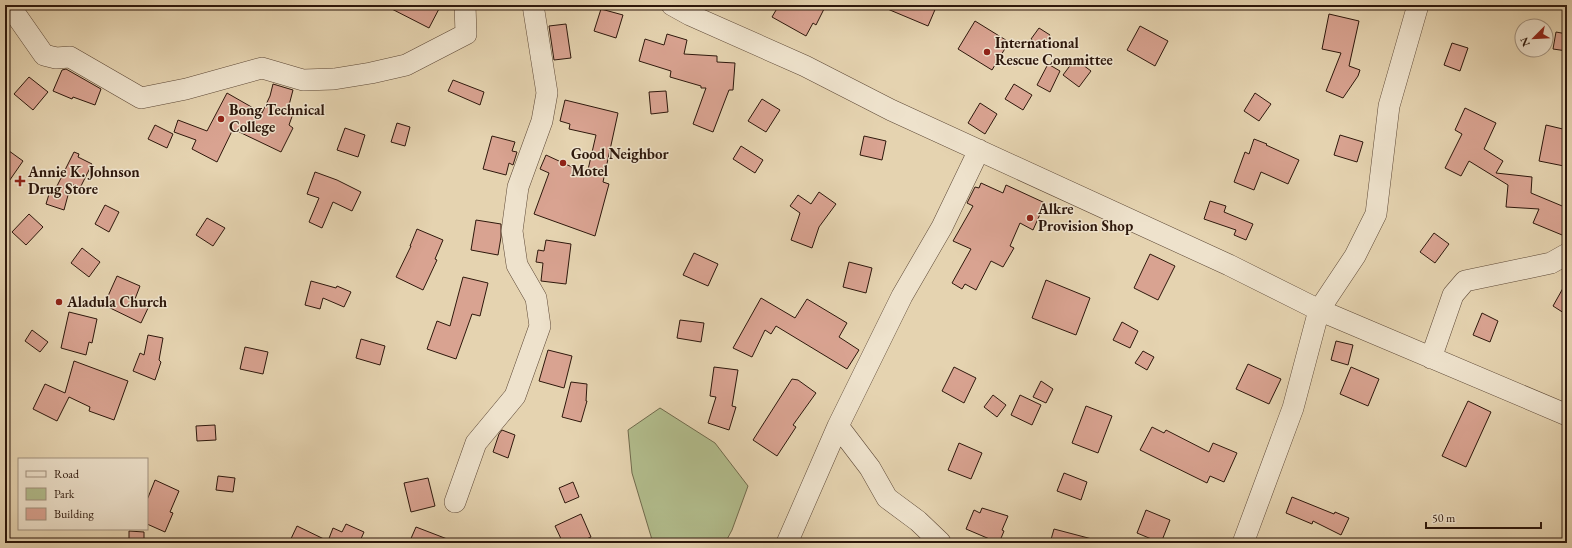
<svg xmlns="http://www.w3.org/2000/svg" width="1572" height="548" font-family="'EB Garamond',serif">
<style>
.green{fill:#b2bd8d;stroke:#706a4c}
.building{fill:#d9a391;stroke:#2e180c}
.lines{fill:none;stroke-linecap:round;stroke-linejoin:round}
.minor-casing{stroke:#5c4735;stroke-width:22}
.minor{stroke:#eee2cc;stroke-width:21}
.poi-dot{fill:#8f2418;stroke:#eee2cc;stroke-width:1.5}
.labels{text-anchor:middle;stroke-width:3;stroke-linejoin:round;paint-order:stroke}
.poi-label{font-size:15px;font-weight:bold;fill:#2e180c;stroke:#eee2cc;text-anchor:start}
</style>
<rect width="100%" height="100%" fill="#e5d3b0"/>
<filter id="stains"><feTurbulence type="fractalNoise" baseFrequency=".005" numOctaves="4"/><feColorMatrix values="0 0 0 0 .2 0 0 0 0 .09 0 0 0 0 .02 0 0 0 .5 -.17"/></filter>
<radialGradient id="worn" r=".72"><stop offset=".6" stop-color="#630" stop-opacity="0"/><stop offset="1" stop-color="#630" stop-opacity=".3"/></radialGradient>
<path class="green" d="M660,408L715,443L748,486L732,530L725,543H653L632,473L628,430Z"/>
<path class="building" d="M384,5H441L429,28Z
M779,5H826L816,25L813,23L806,36L772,17Z
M878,5H937L928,26Z
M601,9L623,15L616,38L594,31Z
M1329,14L1359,21L1349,66L1360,70L1358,76L1343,98L1326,91L1341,53L1322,49Z
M975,21L1009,42L992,70L958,49Z
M566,24L571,58L554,60L549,26Z
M1140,26L1168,41L1155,66L1127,50Z
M1039,28L1050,35L1042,47L1031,39Z
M1556,32L1567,34V51L1553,49Z
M667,34L687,40L684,54L717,56V62L735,63L733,90H729L713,132L693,124L706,88H701V86L670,77L671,71L639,61L645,39L664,45Z
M1452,43L1468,48L1460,71L1444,65Z
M1075,59L1091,71L1079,87L1063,75Z
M1048,64L1060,71L1050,92L1037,85Z
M66,69L101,89L95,105L73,97L72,99L53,91L62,70Z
M29,77L48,92L33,110L14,94Z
M453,80L484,92L480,105L448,91Z
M273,84L293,90L288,109L294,111L289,125L293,128L281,152L233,129L217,162L192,149L196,140L174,132L178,120L207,131L227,93L262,113L270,96Z
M1014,84L1032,95L1023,110L1005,99Z
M666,91L668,112L651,114L649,92Z
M1255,93L1271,104L1259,121L1244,111Z
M762,99L780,110L766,132L748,121Z
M565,100L618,113L603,182L609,184L595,236L534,214L549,173L540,169L546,155L587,174L596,135L569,129L570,124L560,121Z
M980,103L997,114L985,134L968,123Z
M1465,108L1496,123L1484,149L1503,161L1496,173L1532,177L1531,193L1567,208V237L1533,223L1539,209L1506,207L1508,185L1469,161L1461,176L1445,168L1462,134L1455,130Z
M397,123L410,127L405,146L391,142Z
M155,125L173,134L167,148L148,139Z
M1546,125L1567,130V157H1565L1564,166L1539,161Z
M345,128L365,135L358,157L337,150Z
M1340,135L1363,142L1357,162L1334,155Z
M492,136L515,142L512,151L517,152L513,165L509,163L506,175L483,169Z
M864,136L886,141L882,160L860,155Z
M1254,139L1267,144L1266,145L1299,160L1288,184L1261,172L1254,190L1234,182L1245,152L1249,154Z
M741,146L763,160L755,173L733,159Z
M5,148L23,161L5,187Z
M74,152L79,154L78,157L92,164L80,188L71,184L64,210L46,204L50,191L54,192Z
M315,172L337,180L361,192L352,211L333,202L322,228L309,222L319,198L307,194Z
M981,183L1003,193L1006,185L1045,203L1033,230L1020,223L1010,246L1014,248L1003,267L991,261L976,290L965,284L962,289L952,283L971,249L953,241L973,206L967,203L975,187L979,188Z
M819,192L836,204L819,227L812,248L791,240L800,213L790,206L798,195L811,204Z
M1210,201L1226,206L1224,212L1253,224L1246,240L1234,235L1236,230L1204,219Z
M105,205L119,212L109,232L95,224Z
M29,214L43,227L26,245L12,232Z
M207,218L225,228L213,246L196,235Z
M476,220L501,224V237L498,255L471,250Z
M417,229L443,240L435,259L437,260L423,290L396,277L411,246H410Z
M1434,233L1449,244L1435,263L1420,252Z
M546,240L571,244L566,284L541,281L543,263L536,262L538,250L544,251Z
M82,248L100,262L89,277L71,263Z
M694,253L718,264L708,286L683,275Z
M1150,254L1175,266L1158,300L1134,288Z
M849,262L872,268L866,293L843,287Z
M117,276L140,286L135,299L149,306L141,323L104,305Z
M463,277L488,283L480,316L472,314L456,359L427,349L437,321L450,326Z
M1046,280L1090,298L1076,335L1032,318Z
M311,281L336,288L337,286L351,292L344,307L323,298L320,309L305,305Z
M1567,281V315L1553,306Z
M761,298L795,318L807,299L847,323L839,337L859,350L847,369L776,326L771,334L765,330L752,357L733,348Z
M69,312L97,319L92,343L89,342L86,355L61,348Z
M1482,313L1498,321L1490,342L1473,335Z
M680,320L704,323L701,342L677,338Z
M1122,322L1138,331L1130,348L1113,340Z
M32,330L48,342L40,352L25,341Z
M148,335L163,338L159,360L161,362L155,380L133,371L140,353L144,355Z
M361,339L385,346L380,365L356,358Z
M1336,341L1353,345L1348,365L1331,360Z
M245,347L268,352L263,374L240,369Z
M548,350L572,356L564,388L539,381Z
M1143,351L1154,357L1147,370L1135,363Z
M74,361L128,381L114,420L89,411L90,407L69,397L57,421L33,409L45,384L65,393Z
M1248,364L1281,379L1269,404L1236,389Z
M714,367L738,370L732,406L736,407L729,430L708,423L716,397L710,396Z
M954,367L976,378L964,403L942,391Z
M1351,367L1379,379L1368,406L1340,394Z
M792,379L798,380L816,393L793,425L796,427L777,456L753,440Z
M1041,381L1053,389L1046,403L1033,397Z
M571,382L587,384L586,401H587L581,422L562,417Z
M993,395L1006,405L997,417L984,407Z
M1020,395L1041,405L1032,425L1011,415Z
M1468,401L1491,412L1466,467L1442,456Z
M1086,406L1112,416L1098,453L1072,443Z
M215,425L216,440L197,441L196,426Z
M1152,427L1164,433L1166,430L1209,452L1213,443L1237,453L1224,482L1210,476L1207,483L1140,450Z
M502,430L515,435L508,458L493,452L499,434Z
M959,443L982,453L971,479L948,470Z
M1064,473L1087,482L1081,500L1057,491Z
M218,476L235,478L233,492L216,490Z
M428,478L435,506L411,512L404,483Z
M155,480L179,491L170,512L173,513L165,532L147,524V500Z
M573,482L579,497L565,503L559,488Z
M1292,497L1334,514L1335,512L1349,518L1341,535L1313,521L1312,524L1286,513Z
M982,508L1008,516L1002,530L1004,531L999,543L966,529L974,510L980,513Z
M1146,510L1170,520L1161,543L1137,533Z
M581,514L591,537L577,543H563L555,526Z
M346,524L364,532L360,541L365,543H289L297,526L328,541L333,528L342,532Z
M416,527L455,542V543H409Z
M1054,529L1092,539V543H1050Z
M129,531L144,532V543H129Z"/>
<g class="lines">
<defs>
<path id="minor" d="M9,5L44,55L56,58L70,57L141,98L186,89L262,68L303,80L334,79L371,73L406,65L466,34L465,5
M672,5L690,15L805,66L891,110L1229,265L1319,310L1567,415
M1431,358L1453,295L1465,281L1551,263L1567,254
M838,426L870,468L887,498L918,521L940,542V543
M455,502L476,443L515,396L540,326L536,298L517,265L512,231L518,187L542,121L547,93L533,5
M787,543L838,426L902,296L942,227L979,150
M1243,543L1293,408L1319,310L1355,256L1376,214L1389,106L1418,5"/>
</defs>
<use href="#minor" class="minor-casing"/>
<use href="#minor" class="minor"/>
</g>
<g class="poi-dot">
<circle cx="987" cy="52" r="4"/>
<circle cx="221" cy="119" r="4"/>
<circle cx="563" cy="163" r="4"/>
<path d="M18 175h4v4h4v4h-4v4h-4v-4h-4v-4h4z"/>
<circle cx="1030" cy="218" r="4"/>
<circle cx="59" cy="302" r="4"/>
</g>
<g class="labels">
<g class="poi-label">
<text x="995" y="48">International<tspan x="995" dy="17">Rescue Committee</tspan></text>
<text x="229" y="115">Bong Technical<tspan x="229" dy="17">College</tspan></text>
<text x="571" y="159">Good Neighbor<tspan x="571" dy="17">Motel</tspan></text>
<text x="28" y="177">Annie K. Johnson<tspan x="28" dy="17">Drug Store</tspan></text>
<text x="1038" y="214">Alkre<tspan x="1038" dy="17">Provision Shop</tspan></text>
<text x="67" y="307">Aladula Church</text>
</g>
</g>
<rect width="1572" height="548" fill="none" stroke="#e5d3b0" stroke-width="20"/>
<rect x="6" y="6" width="1560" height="536" fill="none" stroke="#2e180c" stroke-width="2"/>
<rect x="10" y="10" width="1552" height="528" fill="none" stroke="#2e180c"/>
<rect x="18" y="458" width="130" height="72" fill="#eee2cc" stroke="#a1917f"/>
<rect x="26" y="471" width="20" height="6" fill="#eee2cc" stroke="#a1917f"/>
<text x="54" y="478" font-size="12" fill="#2e180c">Road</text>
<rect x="26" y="488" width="20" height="12" fill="#b2bd8d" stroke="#a1917f"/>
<text x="54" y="498" font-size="12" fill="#2e180c">Park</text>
<rect x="26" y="508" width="20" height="12" fill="#d9a391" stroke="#a1917f"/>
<text x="54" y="518" font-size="12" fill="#2e180c">Building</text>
<g transform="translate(1534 38) rotate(246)"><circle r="19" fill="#eee2cc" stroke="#a1917f"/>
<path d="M0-3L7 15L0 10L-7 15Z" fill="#8f2418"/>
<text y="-6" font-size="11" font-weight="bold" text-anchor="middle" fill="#2e180c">N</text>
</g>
<path d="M1426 522v6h115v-6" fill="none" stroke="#2e180c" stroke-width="2"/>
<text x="1432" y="522" font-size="12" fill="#2e180c" stroke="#eee2cc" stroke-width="3" paint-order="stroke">50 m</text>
<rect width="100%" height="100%" filter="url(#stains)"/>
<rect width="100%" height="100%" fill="url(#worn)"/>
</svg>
